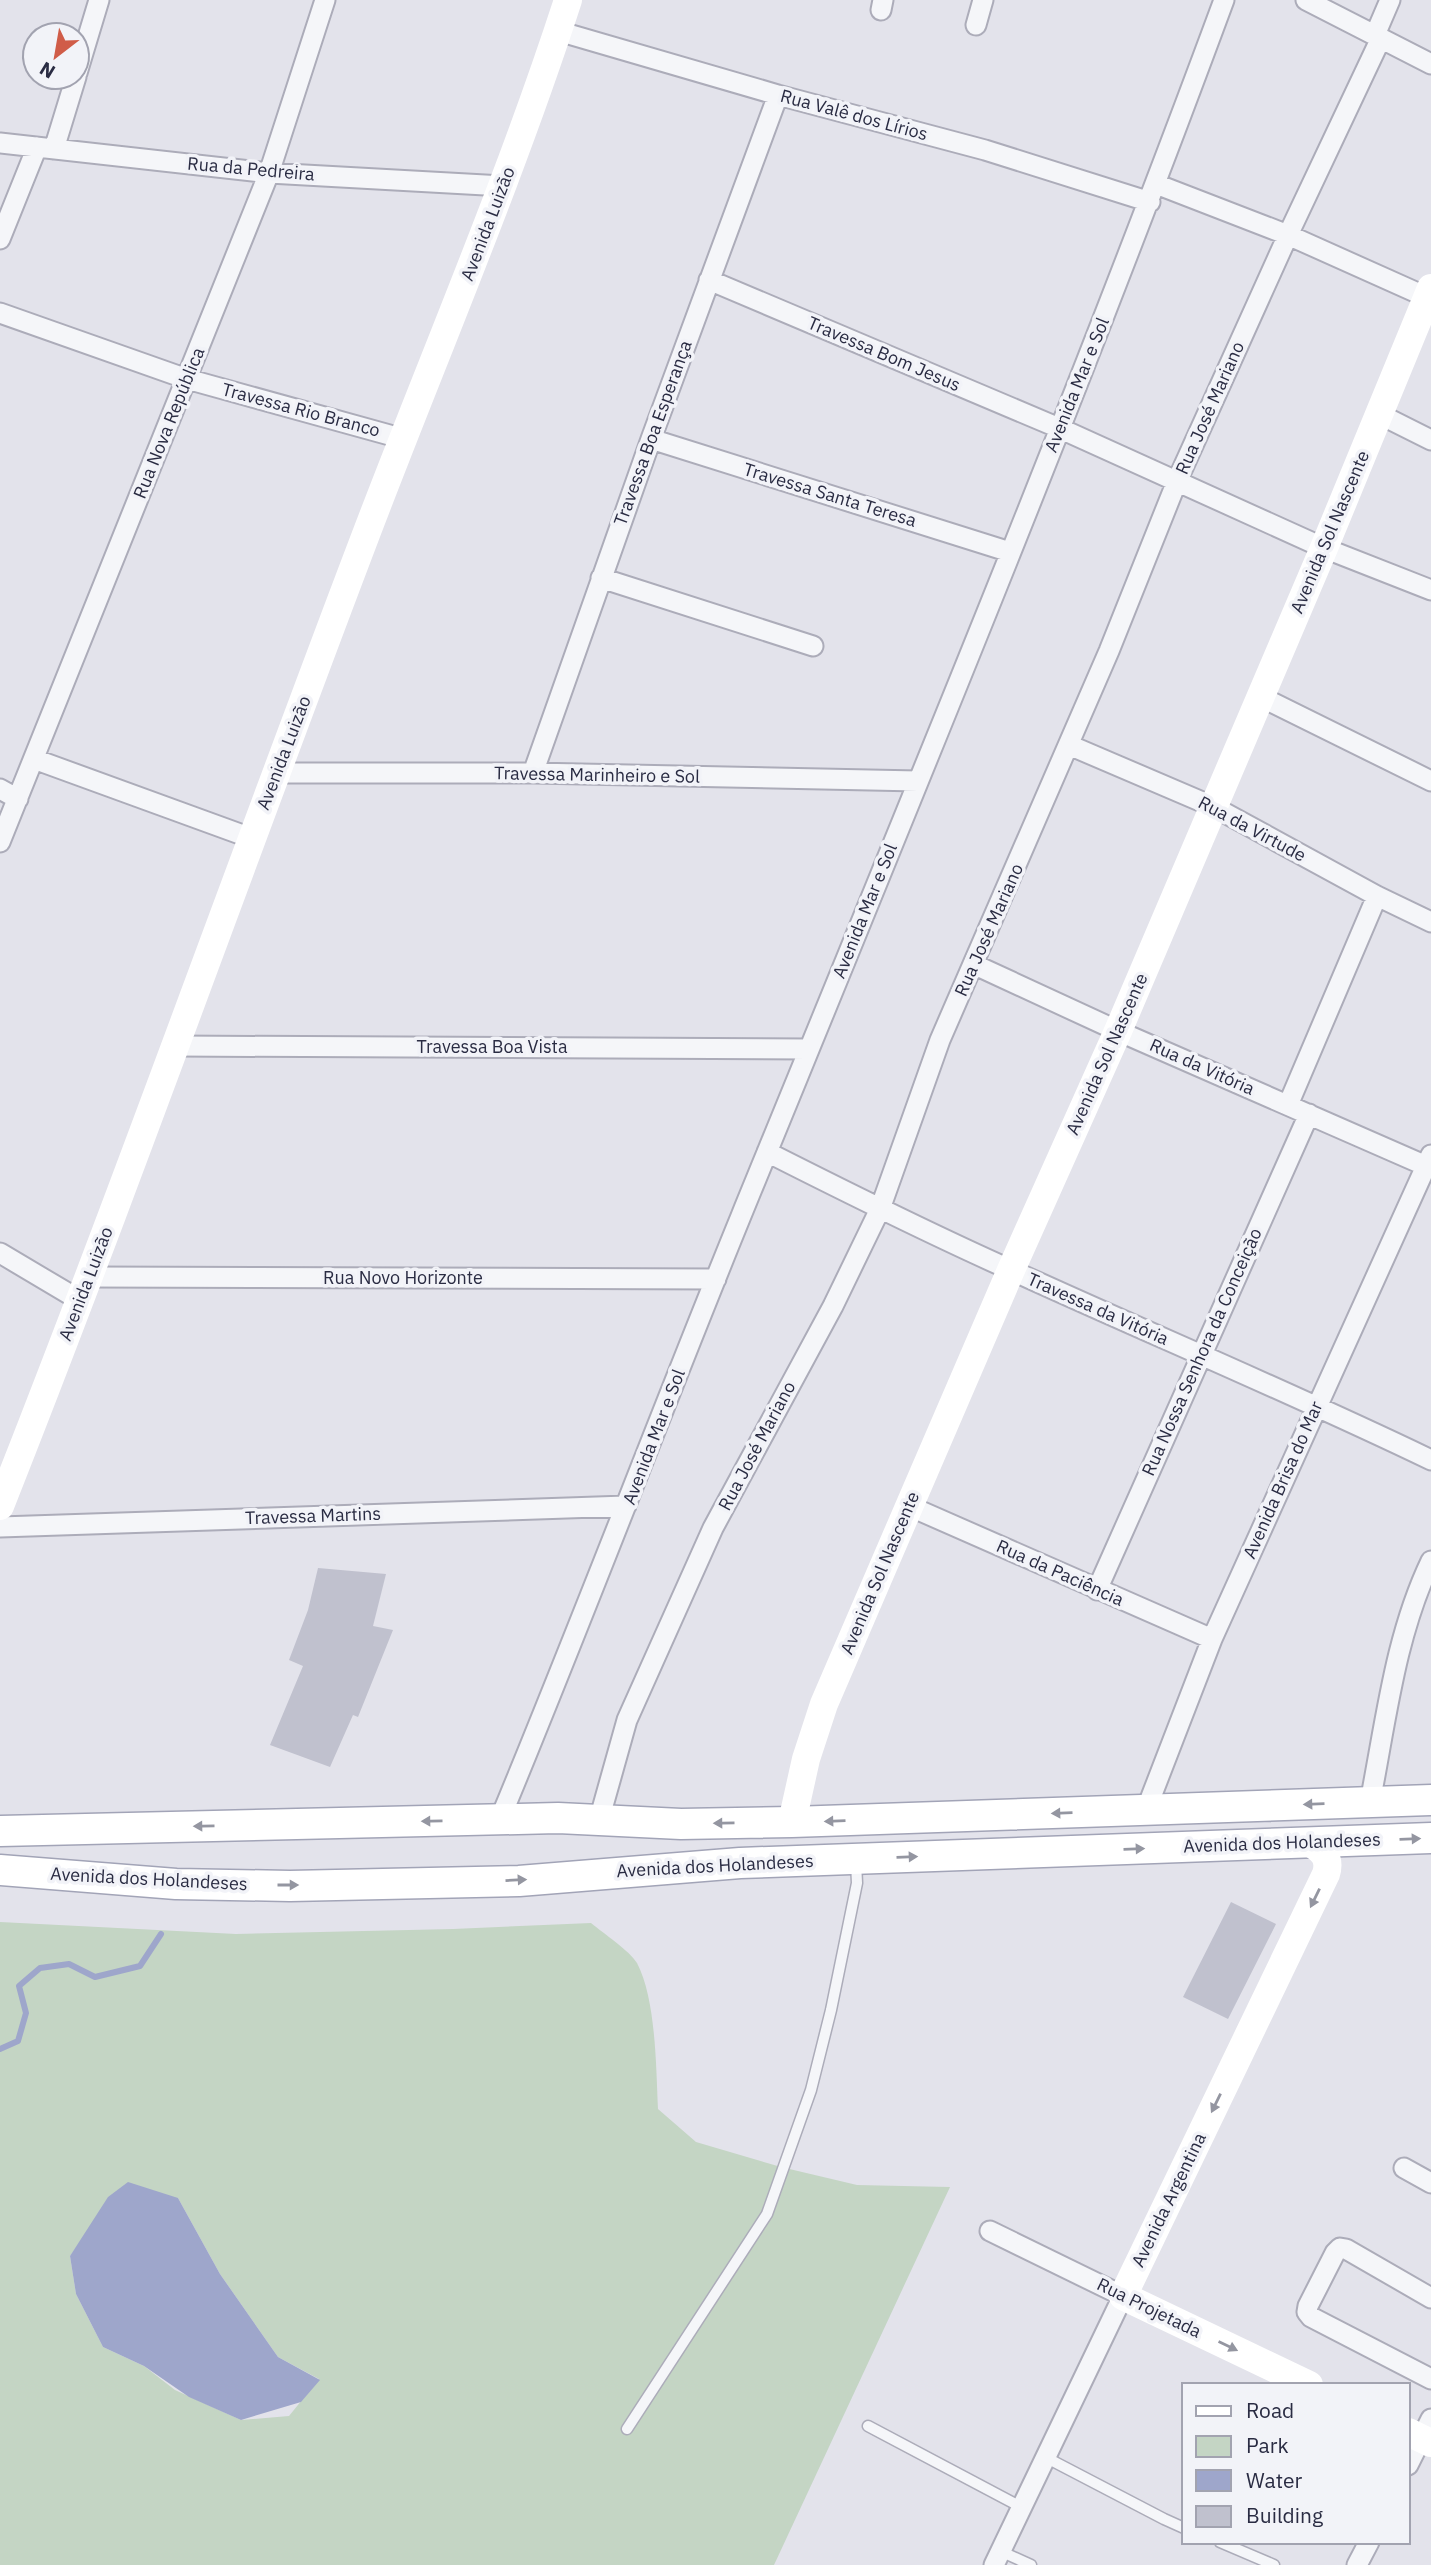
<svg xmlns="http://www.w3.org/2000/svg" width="1431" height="2565" font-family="'IBM Plex Sans',sans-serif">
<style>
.green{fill:#c4d5c4;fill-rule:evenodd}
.water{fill:#9ea6cb}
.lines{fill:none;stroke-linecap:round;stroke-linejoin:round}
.stream{stroke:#9ea6cb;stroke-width:6}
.building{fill:#c0c1ce}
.lane-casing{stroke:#acacb9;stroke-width:13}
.street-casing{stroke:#acacb9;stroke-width:23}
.primary-casing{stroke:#a2a4b7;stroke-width:33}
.lane{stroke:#f5f6f9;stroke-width:10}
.street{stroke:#f5f6f9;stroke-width:19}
.secondary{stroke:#fff;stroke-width:28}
.primary{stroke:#fff;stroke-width:30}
.oneway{fill:#9496a1}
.labels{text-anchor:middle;stroke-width:7;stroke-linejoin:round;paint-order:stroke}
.street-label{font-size:18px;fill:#2a2c43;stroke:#f2f3f8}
</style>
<rect width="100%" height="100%" fill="#e3e3eb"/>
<path class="green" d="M0,1922L236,1934L453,1929L591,1923C603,1933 630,1951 637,1963C656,1999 656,2067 658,2109L696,2142L781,2167L857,2185L950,2187L774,2565H0ZM178,2198L220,2274L278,2357L319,2379L289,2416L241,2420L175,2390L144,2366L103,2347L76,2294L70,2256L88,2231Z"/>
<path class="water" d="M128,2182L178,2198L220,2274L278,2357L320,2380L301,2402L241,2420L189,2397L144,2366L103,2347L76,2294L70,2256L108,2197Z"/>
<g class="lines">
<path class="stream" d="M0,2049L18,2041L26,2013L19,1986L40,1968L69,1964L95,1977L140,1966L161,1934"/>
</g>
<path class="building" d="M318,1568L386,1574L373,1626L393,1630L358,1717L353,1715L330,1767L270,1745L303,1666L289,1660L308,1610Z
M1231,1902L1276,1924L1228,2019L1183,1997Z"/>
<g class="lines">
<defs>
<path id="lane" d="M868,2426L1021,2507
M627,2429L767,2214L811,2090L831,2010L857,1883L856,1863
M1045,2457L1164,2519L1184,2528
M1220,2542L1274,2565
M1000,2551L1031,2565"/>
<path id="street" d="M1306,0L1431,64
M881,10L883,0
M976,25L983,0
M558,31L778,95L985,150L1150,202
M1375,35L1390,0
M77,73L99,0
M0,143L269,173L503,186
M54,149L76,77
M1156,184L1288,235L1431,299
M0,239L37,147
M709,280L1059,428L1324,548L1431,590
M0,313L187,379L404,439
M1379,414L1431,440
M651,439L1010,552
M601,578L813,646
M1261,697L1431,781
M1069,745L1214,807L1377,896L1431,922
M34,759L251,838
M277,773H533L918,781
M533,773L651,439L778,95
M0,789L18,799
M0,842L269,173L325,0
M973,964L1118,1031L1431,1168
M175,1046L809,1049
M1288,1105L1377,896
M767,1152C848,1193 928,1233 1011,1270C1151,1334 1292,1393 1431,1460
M0,1253L81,1301
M89,1277L716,1279
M909,1506L1212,1639
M0,1527L626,1506
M1097,1590L1309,1114
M1370,1802C1386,1721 1395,1636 1431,1561
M1146,1810L1212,1639L1431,1155
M500,1819C583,1619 659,1417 741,1216C906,812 1073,409 1224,0
M599,1820L627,1720L713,1528L833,1306L880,1209L940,1040L1109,651L1177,481L1288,235L1381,38
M1404,2168L1431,2183
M990,2231L1123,2296L994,2565
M1431,2298L1346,2249L1340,2248L1335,2253L1308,2306L1307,2312L1311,2317L1431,2379
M1408,2465L1431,2419
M1357,2565L1369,2542"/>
<path id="primary" d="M0,1831L558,1818L681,1824L792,1822L1431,1800
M0,1870L176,1884L290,1886L519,1881L740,1863L1431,1838"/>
</defs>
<use href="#lane" class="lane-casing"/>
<use href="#street" class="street-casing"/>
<use href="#primary" class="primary-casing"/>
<use href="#lane" class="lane"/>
<use href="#street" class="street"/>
<path class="secondary" d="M0,1506C127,1185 242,860 365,537C433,358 509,182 568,0
M792,1822L806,1759L824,1704L1011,1270L1118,1031L1324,548L1431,288
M1308,1842C1322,1849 1331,1858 1326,1874L1123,2296L1309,2385
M1408,2432L1431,2443"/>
<use href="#primary" class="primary"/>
</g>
<defs><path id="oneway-solid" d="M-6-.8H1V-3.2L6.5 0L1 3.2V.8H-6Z" transform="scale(1.75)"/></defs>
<g class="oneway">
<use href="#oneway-solid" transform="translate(1314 1804) rotate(178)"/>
<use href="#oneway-solid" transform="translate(1062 1813) rotate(178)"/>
<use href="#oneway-solid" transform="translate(432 1821) rotate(179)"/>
<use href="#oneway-solid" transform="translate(835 1821) rotate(178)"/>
<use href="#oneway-solid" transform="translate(724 1823) rotate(179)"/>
<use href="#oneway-solid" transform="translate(204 1826) rotate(179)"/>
<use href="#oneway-solid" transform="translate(1410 1839) rotate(-2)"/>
<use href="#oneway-solid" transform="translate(1134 1849) rotate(-2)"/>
<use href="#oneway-solid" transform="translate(907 1857) rotate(-2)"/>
<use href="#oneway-solid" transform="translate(516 1880) rotate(-3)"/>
<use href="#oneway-solid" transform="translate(288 1885)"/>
<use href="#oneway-solid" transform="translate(1315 1898) rotate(116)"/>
<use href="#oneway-solid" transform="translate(1216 2103) rotate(116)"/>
<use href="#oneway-solid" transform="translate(1228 2346) rotate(26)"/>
</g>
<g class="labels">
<g class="street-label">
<text transform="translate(854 115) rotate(15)" y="6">Rua Valê dos Lírios</text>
<text transform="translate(251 169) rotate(5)" y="6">Rua da Pedreira</text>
<text transform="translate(488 224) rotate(-69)" y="6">Avenida Luizão</text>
<text transform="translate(884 354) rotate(23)" y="6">Travessa Bom Jesus</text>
<text transform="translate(1077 385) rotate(-68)" y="6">Avenida Mar e Sol</text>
<text transform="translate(1210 408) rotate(-66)" y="6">Rua José Mariano</text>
<text transform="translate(301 410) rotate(15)" y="6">Travessa Rio Branco</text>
<text transform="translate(169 423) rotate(-68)" y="6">Rua Nova República</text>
<text transform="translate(653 433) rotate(-70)" y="6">Travessa Boa Esperança</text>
<text transform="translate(830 495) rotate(17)" y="6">Travessa Santa Teresa</text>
<text transform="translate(1330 532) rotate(-67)" y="6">Avenida Sol Nascente</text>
<text transform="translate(284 753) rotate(-69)" y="6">Avenida Luizão</text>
<text transform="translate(597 775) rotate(1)" y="6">Travessa Marinheiro e Sol</text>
<text transform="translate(1252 829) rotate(28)" y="6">Rua da Virtude</text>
<text transform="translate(865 911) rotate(-68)" y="6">Avenida Mar e Sol</text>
<text transform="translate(989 930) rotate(-66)" y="6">Rua José Mariano</text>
<text x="492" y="1053">Travessa Boa Vista</text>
<text transform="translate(1107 1054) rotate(-66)" y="6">Avenida Sol Nascente</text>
<text transform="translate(1202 1067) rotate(24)" y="6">Rua da Vitória</text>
<text x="403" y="1284">Rua Novo Horizonte</text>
<text transform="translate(86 1284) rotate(-69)" y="6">Avenida Luizão</text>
<text transform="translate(1098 1309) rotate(24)" y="6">Travessa da Vitória</text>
<text transform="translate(1202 1352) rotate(-66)" y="6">Rua Nossa Senhora da Conceição</text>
<text transform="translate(654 1437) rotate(-69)" y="6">Avenida Mar e Sol</text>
<text transform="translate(757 1446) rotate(-62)" y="6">Rua José Mariano</text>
<text transform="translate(1283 1480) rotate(-66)" y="6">Avenida Brisa do Mar</text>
<text transform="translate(313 1516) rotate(-2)" y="6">Travessa Martins</text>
<text transform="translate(880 1573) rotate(-67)" y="6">Avenida Sol Nascente</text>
<text transform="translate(1060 1573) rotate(24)" y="6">Rua da Paciência</text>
<text transform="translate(1282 1843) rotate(-2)" y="6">Avenida dos Holandeses</text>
<text transform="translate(715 1866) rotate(-3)" y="6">Avenida dos Holandeses</text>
<text transform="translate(149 1879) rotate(3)" y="6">Avenida dos Holandeses</text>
<text transform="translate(1169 2200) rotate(-64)" y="6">Avenida Argentina</text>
<text transform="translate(1149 2308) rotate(26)" y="6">Rua Projetada</text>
</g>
</g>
<rect x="1182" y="2383" width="228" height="161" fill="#f2f3f8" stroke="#a2a3b0" stroke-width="2"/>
<rect x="1196" y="2406" width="35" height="10" fill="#ffffff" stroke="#a2a3b0" stroke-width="2"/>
<text x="1246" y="2418" font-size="21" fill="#2a2c43">Road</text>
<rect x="1196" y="2436" width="35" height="21" fill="#c4d5c4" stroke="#a2a3b0" stroke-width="2"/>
<text x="1246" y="2453" font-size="21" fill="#2a2c43">Park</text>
<rect x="1196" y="2470" width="35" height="21" fill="#9ea6cb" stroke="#a2a3b0" stroke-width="2"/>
<text x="1246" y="2488" font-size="21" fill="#2a2c43">Water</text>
<rect x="1196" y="2506" width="35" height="21" fill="#c0c1ce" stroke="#a2a3b0" stroke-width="2"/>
<text x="1246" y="2523" font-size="21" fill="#2a2c43">Building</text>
<g transform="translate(56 56) rotate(211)"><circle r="33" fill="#f2f3f8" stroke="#a2a3b0" stroke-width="2"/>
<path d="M0-5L12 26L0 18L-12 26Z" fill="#d05c48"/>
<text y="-10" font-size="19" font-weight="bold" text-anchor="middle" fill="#2a2c43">N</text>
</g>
</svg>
